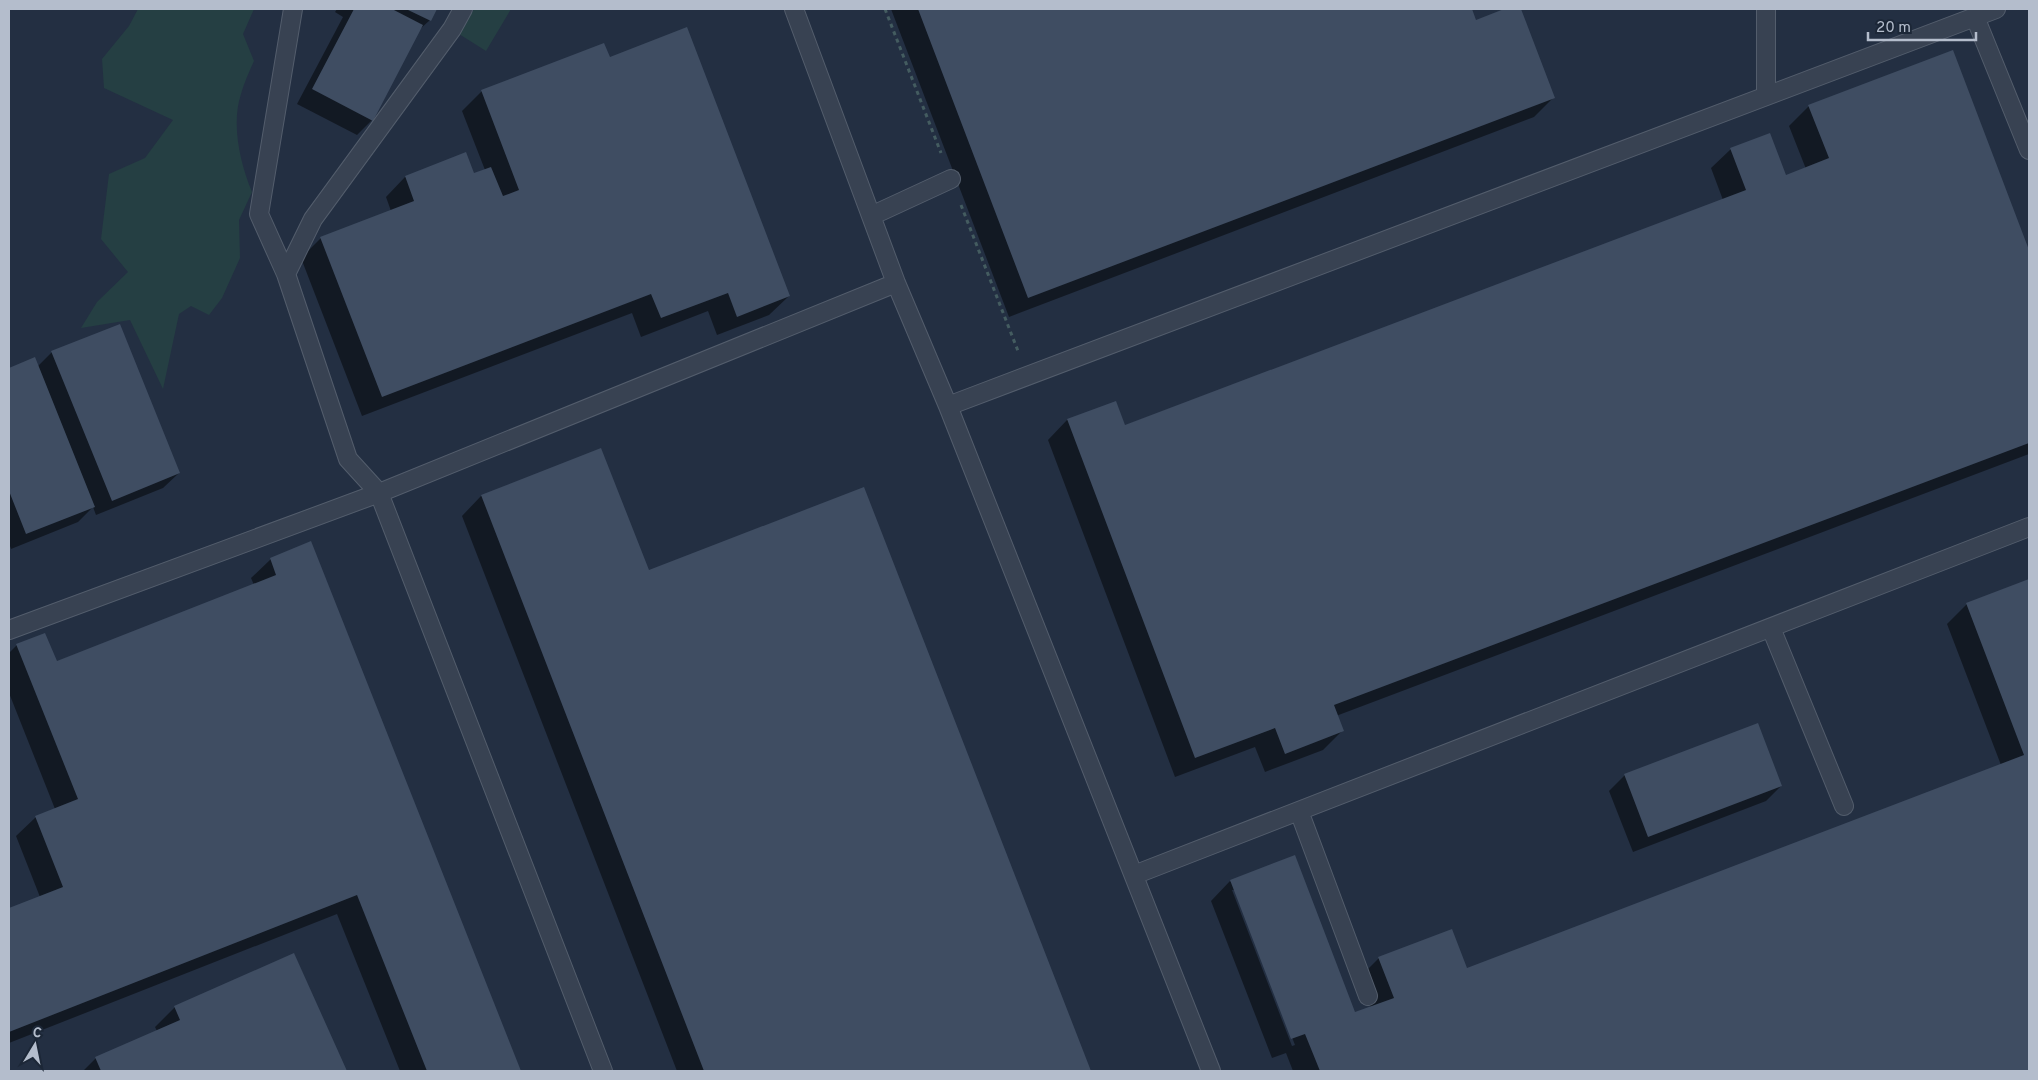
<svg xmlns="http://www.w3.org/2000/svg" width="2038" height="1080" font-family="Overpass,sans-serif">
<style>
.green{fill:#253f43}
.shadow{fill:#0007;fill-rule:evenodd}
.building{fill:#3f4d62}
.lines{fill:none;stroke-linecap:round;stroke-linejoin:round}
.lane-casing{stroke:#535d6c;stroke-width:20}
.path{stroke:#445c60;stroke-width:3;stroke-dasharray:4 4;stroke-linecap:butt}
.lane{stroke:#384252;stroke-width:18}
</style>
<rect width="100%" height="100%" fill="#232f42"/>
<path class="green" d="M138,9H254L243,34L254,61C249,72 244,83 241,94C231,124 240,163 252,192L239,220L240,258L222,298L209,315L191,306L179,314L163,389L130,320L81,328L97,302L128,272L101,239L109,174L145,158L173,120L104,88L102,59L129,26Z
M474,9H511L486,51L459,34Z"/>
<path class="shadow" d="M337,9H436L430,20L418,31L372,120L357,135L297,104L343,17L335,12Z
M891,9H1471L1475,21L1508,9H1520L1553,98L1534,117L1009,317Z
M1953,52L2029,253V454L1336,716L1342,731L1323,750L1265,772L1255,747L1175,777L1048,440L1067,420L1115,403L1124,426L1723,200L1711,168L1731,149L1785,176L1806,169L1789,126L1809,106Z
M609,59L789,296L769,315L717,335L708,311L641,337L632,313L362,416L301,258L321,238L391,211L386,197L405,177L466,154L473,175L485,170L462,111L482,91Z
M52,352L179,473L163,488L96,515L93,507L78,522L11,549L9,543V369L34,359L37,367Z
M601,450L648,572L863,489L1089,1071H677L462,516L481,496Z
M311,543L520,1071H400L337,914L9,1043V910L40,897L16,836L36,817L55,809L9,693V653L17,645L56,662L254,585L251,578L271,559Z
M2029,580V1071H1293L1286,1053L1272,1058L1211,901L1230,881L1355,1014L1371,1008L1359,978L1379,958L1466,970L2001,765L1947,624L1967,604ZM1232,890H1235L1295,1045L1292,1046Z
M1625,775L1781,786L1766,801L1633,852L1609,791Z
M294,954L346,1071H83L96,1058L157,1031L155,1027L175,1007Z"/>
<path class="building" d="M354,9H392L423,25L373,121L312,89Z
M406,9H437L431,21Z
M918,9H1472L1476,20L1504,9H1521L1555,98L1028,298Z
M687,27L790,296L737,317L728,293L661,318L651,294L382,397L320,237L414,201L405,176L466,152L474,173L491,167L503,196L519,190L481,90L604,43L610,57Z
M1953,50L2029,250V443L1334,705L1344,731L1285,754L1275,728L1195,758L1067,419L1116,401L1125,425L1746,190L1730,148L1770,133L1786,175L1829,158L1808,105Z
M120,324L180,473L112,501L51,351Z
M35,357L95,507L26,534L9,491V368Z
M601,448L649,570L864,487L1091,1071H704L481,495Z
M311,541L521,1071H427L357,895L9,1032V908L63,887L35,816L78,799L16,644L45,633L57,661L276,575L270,558Z
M2029,579V1071H1320L1305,1034L1291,1039L1230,880L1295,855L1355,1012L1394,998L1378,957L1452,929L1467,968L2024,755L1966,603Z
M1758,723L1782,786L1648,837L1624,774Z
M294,953L347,1071H101L95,1057L180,1020L174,1006Z"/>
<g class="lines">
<defs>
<path id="lane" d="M463,9L452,29L313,219L286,274L348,459L379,493L603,1071
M794,9L896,283L948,406L1211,1071
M1766,9V96
M1975,17L2029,150
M871,216L951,179
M286,274L259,214L293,9
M948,406L1996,9
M1771,628L1844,806
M9,630L379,493L896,283
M1299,811L1368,996
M1134,875L2029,527"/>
</defs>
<use href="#lane" class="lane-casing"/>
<path class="path" d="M885,9L941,153
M961,205L1018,351"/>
<use href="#lane" class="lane"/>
</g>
<rect width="2038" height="1080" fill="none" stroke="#b4bdcc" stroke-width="20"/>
<g transform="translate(35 1045) rotate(10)" stroke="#1c2737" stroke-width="4" paint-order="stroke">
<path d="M0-4L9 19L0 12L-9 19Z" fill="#b4bdcc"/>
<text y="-8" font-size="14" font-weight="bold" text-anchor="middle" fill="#b4bdcc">С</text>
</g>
<path d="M1868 32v8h108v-8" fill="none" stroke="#b4bdcc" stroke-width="2.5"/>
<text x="1876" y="32" font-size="15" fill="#b4bdcc" stroke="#1c2737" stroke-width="4" paint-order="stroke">20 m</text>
</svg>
